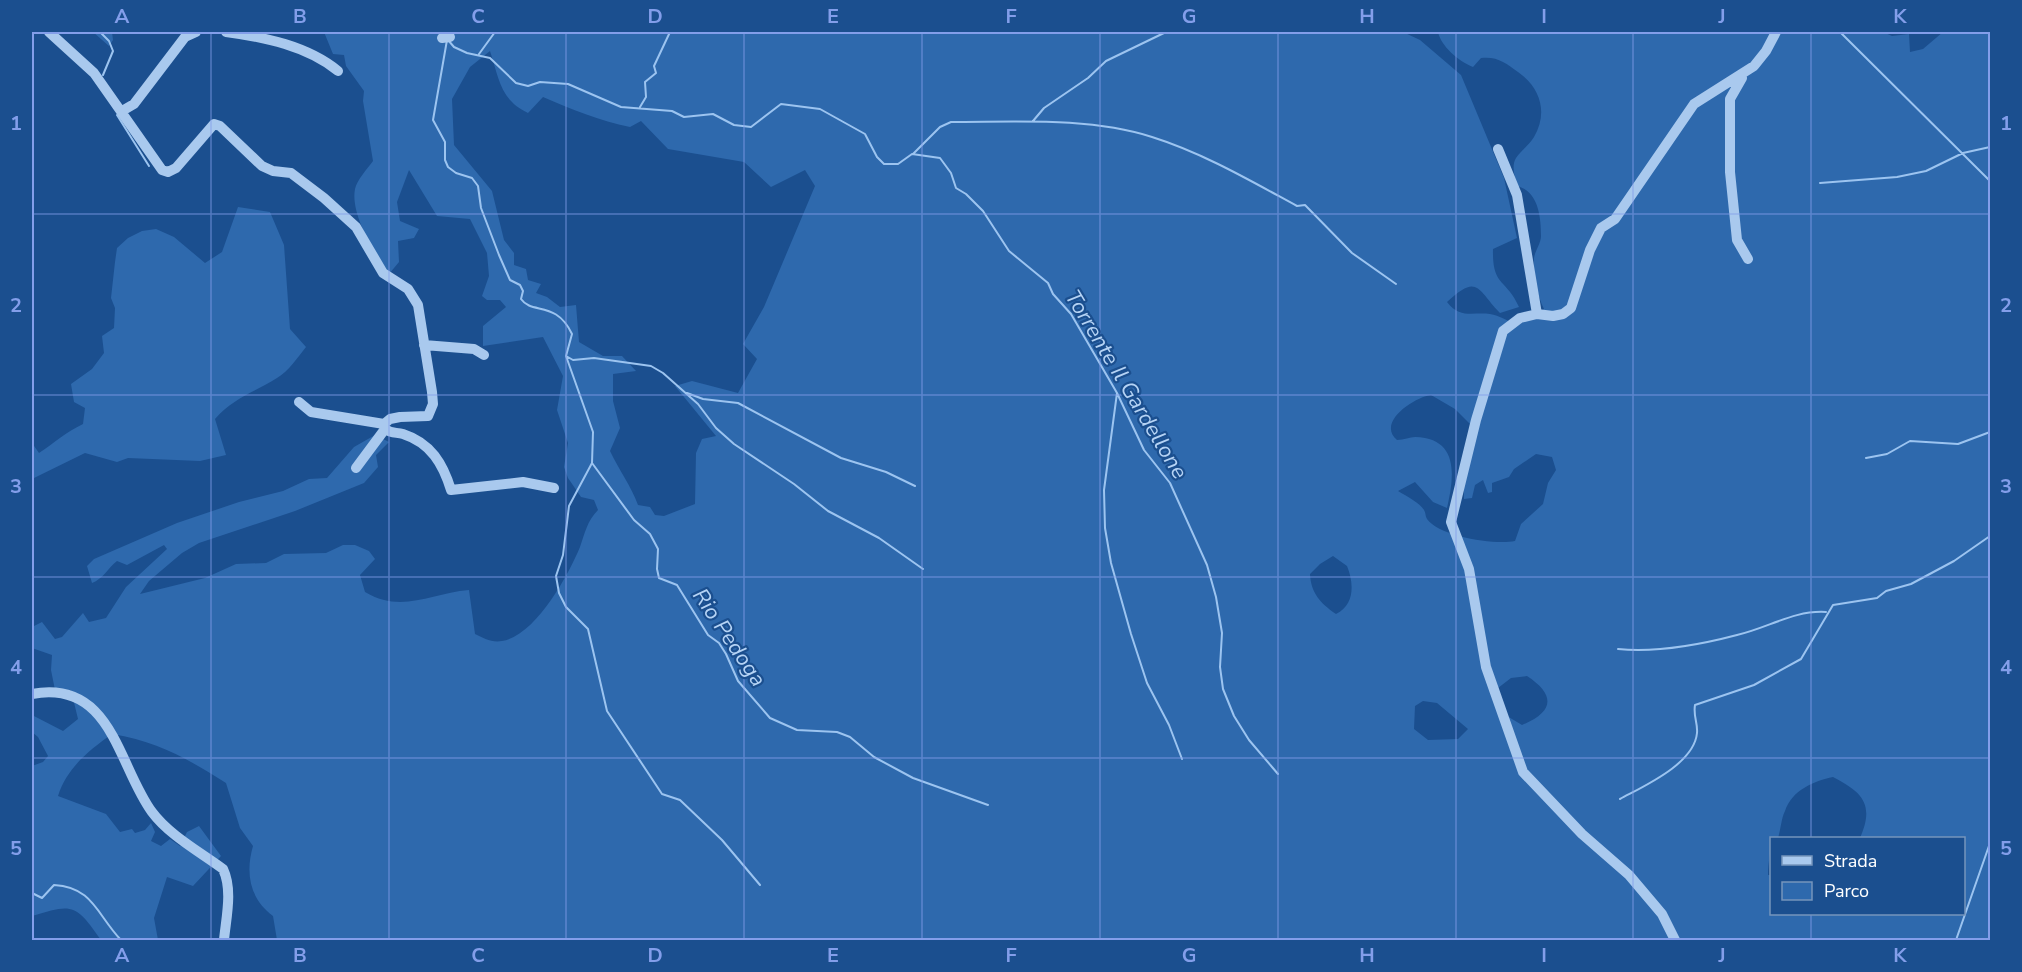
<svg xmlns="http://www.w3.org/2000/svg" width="2022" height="972" font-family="'Nunito Sans',sans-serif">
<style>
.green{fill:#2e69ad;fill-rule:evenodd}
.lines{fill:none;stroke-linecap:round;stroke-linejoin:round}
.stream{stroke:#9cc4f0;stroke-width:2}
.minor{stroke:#a9c9ee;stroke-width:10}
.grid{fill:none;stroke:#839eea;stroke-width:1.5;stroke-opacity:0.55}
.labels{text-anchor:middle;stroke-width:4.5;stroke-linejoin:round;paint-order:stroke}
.water-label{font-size:22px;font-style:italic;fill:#b5d3f5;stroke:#1b4f8f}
.neatline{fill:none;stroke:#839eea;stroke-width:2}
.grid-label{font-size:20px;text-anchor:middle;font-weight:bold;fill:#839eea}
</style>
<rect width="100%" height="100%" fill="#1b4f8f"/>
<path class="green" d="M93,32H112L113,40L109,46Z
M324,32H1403L1420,40L1461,75L1504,178L1517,238L1493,249C1492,287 1506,278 1519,307L1500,313C1477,289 1478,273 1447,302C1460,319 1472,312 1490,314C1499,315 1509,322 1518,325L1544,309C1537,295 1533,274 1534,258C1535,251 1541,243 1541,236C1541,216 1538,191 1517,186C1515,178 1511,166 1516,158C1521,151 1529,145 1534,137C1548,113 1541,88 1518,72C1506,63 1497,56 1481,58L1473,67C1458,61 1441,46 1438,32H1883L1892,36L1909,34L1910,52L1923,49L1943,32H1990V940H277L273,916C250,899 245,874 253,846L240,828L226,783C186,758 159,742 112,734C88,751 67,768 58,796L106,814L120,832L132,829L135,833L145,830L151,823L155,832L151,841L161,846L170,839L180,846L187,832L199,826L221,856L193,886L167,877L154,918L158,940H101C76,904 73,903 32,916V766L43,762L48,756L38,737L32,732V715L63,731L78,719L71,690H55L51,670L52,655L32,648V627L42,622L55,639L62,637L83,613L89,622L106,618L126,587L167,549L164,545L127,565L117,561C108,568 103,579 92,583L87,566L94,559L177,523L239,502L283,491L309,479L327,478L354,447L375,435L389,442L376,455L378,467L364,483L295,511L199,543L182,553L149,581L140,594L205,578L236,564L266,563L284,554L326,553L343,545H355L369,551L375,559L360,575L365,592C402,614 431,593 469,590L475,634C483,638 492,643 502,641C535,636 568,576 580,547C585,533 587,521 598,510L594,500L581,497L568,478L564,467L568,443L557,410L563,376L543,337L483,346V326L506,307L500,300H487L482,296L489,276L487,253L470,219L437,216L409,170L397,202L400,221L419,229L414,238L398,241L399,262L389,274C375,255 350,214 355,189C357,180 367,169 373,161L363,101L364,91L346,66L344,55L333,54ZM490,51C499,78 500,100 528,113L543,97C571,109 600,121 630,127L641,121L668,149L744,162L771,187L805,170L815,186L764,307L743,344L757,359L738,393L692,381L675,386L716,436L702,439L696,453L695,504L664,516L655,515L650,507L638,505C631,486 619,470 610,451L620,428L613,401V374L636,371L622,356H603L579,342L576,305L560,307L547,297L536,293L541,284L528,280L526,269L514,265V253L504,240L492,191L454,145L452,99L470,67ZM1431,395L1455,409L1473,427L1464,487V499L1472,498L1475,485L1483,480L1488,493L1492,492V483L1509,477L1514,469L1536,454L1552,457L1556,470L1548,483L1543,504L1521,524L1515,541C1495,545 1440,537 1427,519C1425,516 1426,513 1424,510C1420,503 1406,496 1398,491L1415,482L1433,502L1447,508C1454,478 1460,438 1415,437C1410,437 1404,440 1397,440C1376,422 1415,397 1431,395ZM1333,556L1347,566C1354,583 1355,605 1336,614C1320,603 1311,593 1310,574L1320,564ZM1527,676C1556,695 1554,712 1522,725L1507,716L1498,688L1511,678ZM1423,701L1437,703L1468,729L1458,739L1428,740L1414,729L1415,706ZM1833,777C1862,792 1875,804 1860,838H1964V914H1772L1771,875H1768C1768,862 1771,851 1772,838H1778C1781,829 1781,819 1785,811C1792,790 1814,781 1833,777Z
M238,207L270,212L284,245L290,329L306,347C298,357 288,372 277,378C255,392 233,398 215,419L226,455L200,461L128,458L117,462L85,453L32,479V443L39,453C54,443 66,432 83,424L85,408L74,402L71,384L92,369L104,353L102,336L114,328L115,308L111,298L115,262L117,248L128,238L142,231L156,229L174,237L205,263L222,252Z"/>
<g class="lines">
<path class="stream" d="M100,32L109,41L113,51L103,75
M1840,32L1990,181
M447,40L433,120L445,142V160L448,167L456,173L472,178L478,186L481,208L499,255L510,280L520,285L523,291L521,299C532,315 556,300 572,334L566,356L593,432L592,463L634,520L650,534L658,549L657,569L659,578L677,585L708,635L719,643L726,654L738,681L770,718L797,730L837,732L850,737L874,757L913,778L988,805
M448,40L454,47L467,53L490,58L516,83L528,86L540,82L568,84L621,107L672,111L684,117L713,114L734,125L751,127L781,104L820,109L865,134L877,157L884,164H898L912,154L940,158L951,173L956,188L966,194L983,211L1009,251L1048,283L1053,294L1071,314L1117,393L1144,450L1170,483L1207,565L1216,597L1222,633L1220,667L1223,689L1234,716L1249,740L1278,774
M479,54L495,32
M640,107L646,97L645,82L656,73L654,66L670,32
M117,115L149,166
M1033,121L1044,108L1088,78L1106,61L1166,32
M913,154L940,127L951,122C1017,122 1089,117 1152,137C1203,153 1251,181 1297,206L1305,205L1352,253L1396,284
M1820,183L1897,177L1926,171L1963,153L1990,147
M566,356L573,360L594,358L651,366L663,373L698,404L716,428L734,444L794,484L828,511L879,538L923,569
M687,393L703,399L738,403L841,458L886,472L915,486
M1117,393L1104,490L1105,528L1111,563L1131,634L1147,683L1169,725L1182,759
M1866,458L1887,454L1910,441L1958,444L1990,432
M592,463L569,506L563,555L556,576L559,593L566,607L588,629L607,711L662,794L680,800L722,840L760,885
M1618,649C1658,653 1699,645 1737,635C1768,628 1794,610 1826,612
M1620,799C1644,786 1694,764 1697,733C1698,723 1693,716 1695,705L1754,685L1801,659L1833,605L1877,598L1886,591L1911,584L1954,561L1990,536
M32,893L42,898L54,885C93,887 97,915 121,940
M1956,940L1990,843"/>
<path class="minor" d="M49,32L94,73L162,170L168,172L176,168L214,124L220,126L262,166L273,171L291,173L324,198L356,227L383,273L408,289L418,305L432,392L433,404L428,416L400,417L390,419L384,424L385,429C392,434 396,432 403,434C431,443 443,464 451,490L523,482L554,488
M226,32C264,37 308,46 338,71
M442,38L450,37
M1742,78L1730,99V172L1737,240L1748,259
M122,111L134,104L185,37L196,32
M1498,149L1517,195L1537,314
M424,345L474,349L484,355
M299,402L311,412L384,424
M356,468L385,429
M32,694C112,679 118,766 152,812C169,835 200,852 223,869C233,890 226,918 224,940
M1675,940L1662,914L1629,875L1582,834L1523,772L1486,667L1469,569L1451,522L1476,420L1503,331L1520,318L1537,314L1553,316L1563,314L1571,308L1590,250L1601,228L1615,219L1694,104L1754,66L1766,51L1776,32"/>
</g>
<path class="grid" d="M211,32V940M389,32V940M566,32V940M744,32V940M922,32V940M1100,32V940M1278,32V940M1456,32V940M1633,32V940M1811,32V838M32,214H1990M32,395H1990M32,577H1990M32,758H1990M1811,914V940"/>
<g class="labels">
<g class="water-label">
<text transform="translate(1127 384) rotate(59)" y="8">Torrente Il Gardellone</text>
<text transform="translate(730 637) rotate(56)" y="8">Rio Pedoga</text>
</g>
</g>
<rect width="2022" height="972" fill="none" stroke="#1b4f8f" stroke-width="66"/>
<rect x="1770" y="837" width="195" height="78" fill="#1b4f8f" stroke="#7695bc" stroke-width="1.5"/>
<rect x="1782" y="856" width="30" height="9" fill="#a9c9ee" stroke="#7695bc" stroke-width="1.5"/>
<text x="1824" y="867" font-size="18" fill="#ffffff">Strada</text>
<rect x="1782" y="882" width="30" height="18" fill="#2e69ad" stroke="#7695bc" stroke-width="1.5"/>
<text x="1824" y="897" font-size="18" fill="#ffffff">Parco</text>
<rect x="33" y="33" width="1956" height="906" class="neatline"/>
<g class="grid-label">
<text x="122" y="23">A</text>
<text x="300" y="23">B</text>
<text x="478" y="23">C</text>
<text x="655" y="23">D</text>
<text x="833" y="23">E</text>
<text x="1011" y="23">F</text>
<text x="1189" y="23">G</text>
<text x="1367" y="23">H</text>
<text x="1544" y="23">I</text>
<text x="1722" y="23">J</text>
<text x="1900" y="23">K</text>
<text x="16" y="130">1</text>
<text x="2006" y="130">1</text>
<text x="16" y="312">2</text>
<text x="2006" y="312">2</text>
<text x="16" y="493">3</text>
<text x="2006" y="493">3</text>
<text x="16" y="674">4</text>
<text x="2006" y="674">4</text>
<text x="16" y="855">5</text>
<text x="2006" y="855">5</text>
<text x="122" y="962">A</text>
<text x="300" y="962">B</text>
<text x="478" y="962">C</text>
<text x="655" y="962">D</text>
<text x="833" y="962">E</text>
<text x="1011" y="962">F</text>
<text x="1189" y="962">G</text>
<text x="1367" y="962">H</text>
<text x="1544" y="962">I</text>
<text x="1722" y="962">J</text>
<text x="1900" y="962">K</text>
</g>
</svg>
